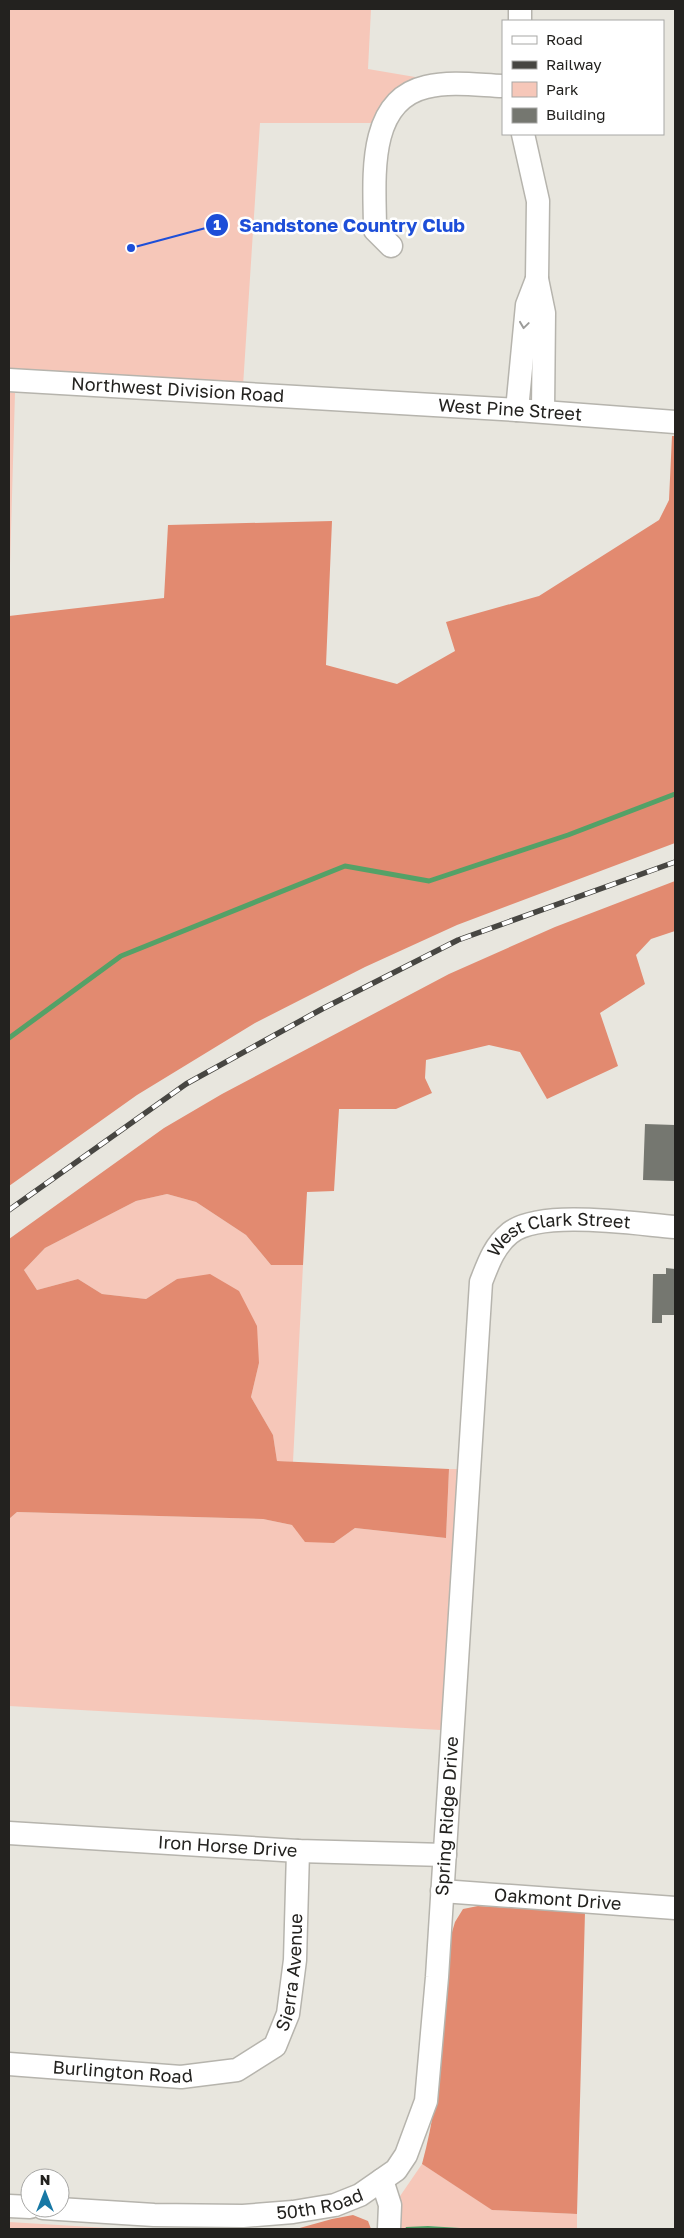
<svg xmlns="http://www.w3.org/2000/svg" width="684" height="2238" font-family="'Golos Text',sans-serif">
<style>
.green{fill:#f6c7b9}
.forest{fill:#e28a70}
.water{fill:#54a167}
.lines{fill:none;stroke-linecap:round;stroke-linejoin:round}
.stream{stroke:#54a167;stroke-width:5}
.building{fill:#757770}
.minor-casing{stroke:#b6b4ad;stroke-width:25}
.minor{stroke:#fff;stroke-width:22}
.rail-casing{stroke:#474642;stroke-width:5.5}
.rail{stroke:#fff;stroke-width:4;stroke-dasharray:11;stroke-linecap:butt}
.oneway{stroke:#9c9c9a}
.labels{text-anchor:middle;stroke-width:5;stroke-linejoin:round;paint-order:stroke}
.street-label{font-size:18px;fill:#23221f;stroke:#fff}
.leader{fill:none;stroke:#1d4ed8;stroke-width:2}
.callout-dot{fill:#1d4ed8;stroke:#fff;stroke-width:2}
.mark-label{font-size:15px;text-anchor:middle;font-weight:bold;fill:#fff}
.callout-label{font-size:19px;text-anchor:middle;font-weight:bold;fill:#1d4ed8;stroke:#fff;stroke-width:5;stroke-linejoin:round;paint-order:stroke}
</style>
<rect width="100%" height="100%" fill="#e8e6de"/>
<path class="green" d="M9,9H371L368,69L421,78L372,123H260L243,386L9,372Z
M9,392L15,393L9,600Z
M167,1194L196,1202L246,1235L271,1265H303L293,1462L277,1461L273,1435L251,1397L259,1363L177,1279L146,1299L102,1294L78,1279L37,1290L24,1270L45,1248L136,1201Z
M449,1469H460L441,1730L9,1706V1519L17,1512L263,1519L292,1525L334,1543L355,1528L446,1538Z
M422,2164L493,2210L577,2214V2229H476L428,2226L392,2229L396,2202Z
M9,2222L124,2229H9Z"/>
<path class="forest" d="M672,436H675V843L457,925L365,967L255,1023L137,1095L9,1186V616L164,598L168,525L332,521L326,665L397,684L455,651L446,622L539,596L659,520L669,500Z
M675,881V931L651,939L636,955L645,984L600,1013L618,1066L547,1099L520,1052L489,1045L426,1060L425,1078L432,1093L396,1109H339L334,1191L307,1192L303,1265H271L246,1235L196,1202L167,1194L136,1201L45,1248L24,1270L37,1290L78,1279L102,1294L146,1299L177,1279L210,1274L239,1291L257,1326L259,1363L251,1397L273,1435L277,1461L449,1469L446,1538L355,1528L334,1543L305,1542L292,1525L263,1519L17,1512L9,1519V1239L164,1128L222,1094L449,974L555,927Z
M478,1906L585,1912L577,2214L492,2210L422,2164C442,2091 444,2014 450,1939L455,1922L463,1909Z
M353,2215L368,2221L371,2229H296L332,2219Z"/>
<path class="water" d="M428,2226L476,2229H405L406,2227Z"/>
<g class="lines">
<path class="stream" d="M9,1038L121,956L345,866L429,881L568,835L675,794"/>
</g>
<path class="building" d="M645,1124L675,1125V1181L643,1180Z
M666,1268L675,1269V1315H662V1323H652L653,1274H666Z"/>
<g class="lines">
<defs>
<g id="minor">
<path d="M520,21V9"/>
<path d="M523,134L538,201L537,279L544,313L543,411"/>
<path d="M391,246L375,230C375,183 365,101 426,87C451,81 477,85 503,86"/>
<path id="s1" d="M9,380L517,410L675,422"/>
<path d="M517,410L527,305L537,279"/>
<path id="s2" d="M9,1833L298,1851L445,1855"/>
<path id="s3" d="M442,1891L675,1908"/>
<path id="s4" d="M9,2064L181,2077L237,2070L275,2046L288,2014L295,1960L298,1851"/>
<path d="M382,2180L390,2205L389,2229"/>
<path d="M9,2206L30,2207"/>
<path id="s5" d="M43,2208L154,2215L243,2216L293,2212L335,2205L360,2195L396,2170L406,2155L426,2101L437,1977L481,1282C488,1264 494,1246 510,1233C541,1209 635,1224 675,1227"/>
</g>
</defs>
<use href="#minor" class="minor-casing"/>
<use href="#minor" class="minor"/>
<defs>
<path id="rail" d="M9,1210L186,1084L322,1009L458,940L675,862"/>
</defs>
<use href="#rail" class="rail-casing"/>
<use href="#rail" class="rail"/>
</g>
<defs><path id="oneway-chevron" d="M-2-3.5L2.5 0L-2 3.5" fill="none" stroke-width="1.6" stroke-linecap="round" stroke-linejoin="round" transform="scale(1.25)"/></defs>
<use class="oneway" href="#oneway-chevron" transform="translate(524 325) rotate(98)"/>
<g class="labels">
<g class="street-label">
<text dy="6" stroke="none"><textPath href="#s1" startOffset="169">Northwest Division Road</textPath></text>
<text dy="6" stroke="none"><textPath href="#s1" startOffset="502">West Pine Street</textPath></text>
<text dy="6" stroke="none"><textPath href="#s5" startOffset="1365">West Clark Street</textPath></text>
<text dy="6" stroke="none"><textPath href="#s5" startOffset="725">Spring Ridge Drive</textPath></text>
<text dy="6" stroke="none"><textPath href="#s2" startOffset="219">Iron Horse Drive</textPath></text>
<text dy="6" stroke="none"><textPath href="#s3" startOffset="116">Oakmont Drive</textPath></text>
<text dy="6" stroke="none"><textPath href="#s4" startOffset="350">Sierra Avenue</textPath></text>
<text dy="6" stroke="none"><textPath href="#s4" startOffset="114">Burlington Road</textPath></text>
<text dy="6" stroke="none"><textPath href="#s5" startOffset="278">50th Road</textPath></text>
</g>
</g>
<path class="leader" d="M131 248L217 225"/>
<g class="callout-dot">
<circle cx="131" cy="248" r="5"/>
<circle cx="217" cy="225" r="12"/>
</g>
<g class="mark-label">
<text x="217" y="230">1</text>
</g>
<g class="callout-label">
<text x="352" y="232">Sandstone Country Club</text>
</g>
<rect width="684" height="2238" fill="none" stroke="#23221f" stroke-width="20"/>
<rect x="502" y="20" width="162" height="115" fill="#ffffff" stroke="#a7a7a5"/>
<rect x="512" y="36" width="25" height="8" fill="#ffffff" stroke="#a7a7a5"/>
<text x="546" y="45" font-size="15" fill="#23221f">Road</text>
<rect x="512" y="61" width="25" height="8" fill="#474642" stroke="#a7a7a5"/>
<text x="546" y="70" font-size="15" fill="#23221f">Railway</text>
<rect x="512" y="82" width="25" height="15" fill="#f6c7b9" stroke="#a7a7a5"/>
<text x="546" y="95" font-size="15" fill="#23221f">Park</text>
<rect x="512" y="108" width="25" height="15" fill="#757770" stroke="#a7a7a5"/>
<text x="546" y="120" font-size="15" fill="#23221f">Building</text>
<g transform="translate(45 2193)"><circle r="24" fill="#ffffff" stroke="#a7a7a5"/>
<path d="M0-4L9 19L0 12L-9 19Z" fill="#1878a5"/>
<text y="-8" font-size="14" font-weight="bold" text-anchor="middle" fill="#23221f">N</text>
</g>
</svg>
